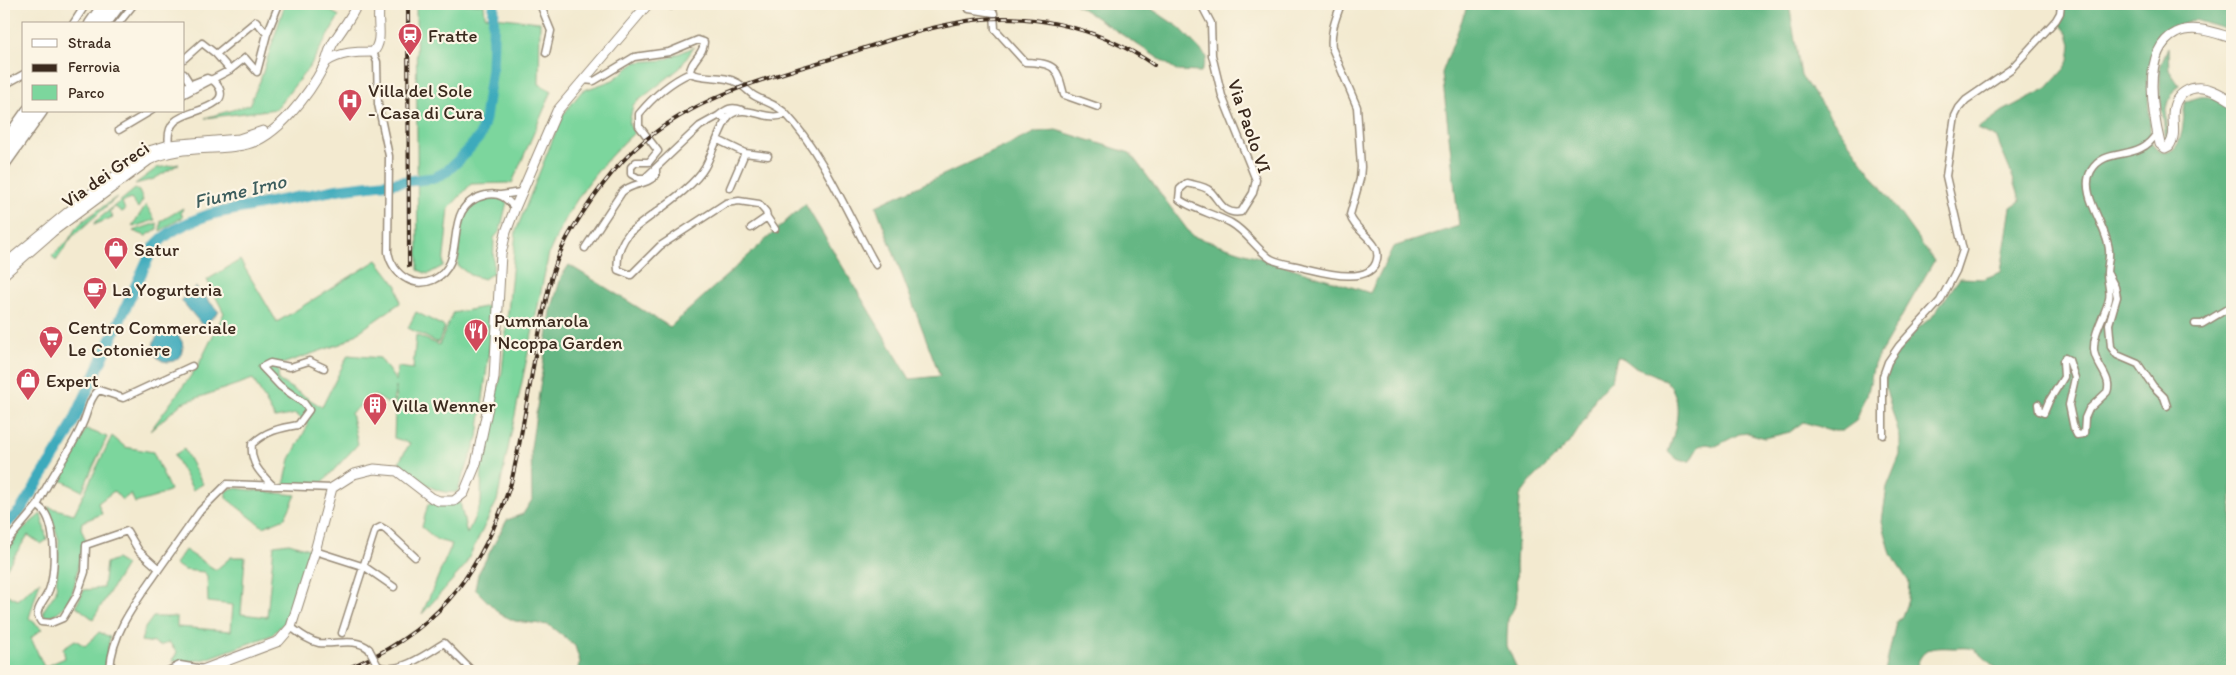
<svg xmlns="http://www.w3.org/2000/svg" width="2236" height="675" font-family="Itim,sans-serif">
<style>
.green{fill:#7cd69d;stroke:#5c805e}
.forest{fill:#65b784;stroke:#507051}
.water{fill:#3daabc;stroke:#3c6a6d}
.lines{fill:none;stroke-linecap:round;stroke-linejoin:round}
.river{stroke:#3daabc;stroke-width:11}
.street-casing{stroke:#978a77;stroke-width:9}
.secondary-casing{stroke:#978a77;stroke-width:11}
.highway-casing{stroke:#978a77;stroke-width:15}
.street{stroke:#fff;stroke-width:6}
.secondary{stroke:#fff;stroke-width:9}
.highway{stroke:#fff;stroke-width:12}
.rail-casing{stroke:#3b2a1e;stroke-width:4}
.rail{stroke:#fcf5e5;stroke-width:2;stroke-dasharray:5.5;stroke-linecap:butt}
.street-bridge-casing{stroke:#978a77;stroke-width:9;stroke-linecap:butt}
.street-bridge{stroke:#fff;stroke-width:6}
.labels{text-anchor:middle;stroke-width:4.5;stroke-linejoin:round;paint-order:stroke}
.poi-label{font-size:19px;fill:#3b2a1e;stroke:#fcf5e5;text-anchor:start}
.street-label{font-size:19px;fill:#3b2a1e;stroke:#fcf5e5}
.water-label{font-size:20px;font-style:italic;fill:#3c5d5d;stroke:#fcf5e5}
</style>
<rect width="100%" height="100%" fill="#fcf5e5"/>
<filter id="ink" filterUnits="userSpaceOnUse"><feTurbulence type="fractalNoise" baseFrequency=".02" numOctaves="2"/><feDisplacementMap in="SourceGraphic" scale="10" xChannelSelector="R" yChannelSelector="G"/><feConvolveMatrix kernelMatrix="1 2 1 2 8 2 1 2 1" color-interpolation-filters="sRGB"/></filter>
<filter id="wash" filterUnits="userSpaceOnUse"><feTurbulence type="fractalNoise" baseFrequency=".0096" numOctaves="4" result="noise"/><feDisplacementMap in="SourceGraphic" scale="20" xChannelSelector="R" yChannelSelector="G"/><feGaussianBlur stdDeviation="1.12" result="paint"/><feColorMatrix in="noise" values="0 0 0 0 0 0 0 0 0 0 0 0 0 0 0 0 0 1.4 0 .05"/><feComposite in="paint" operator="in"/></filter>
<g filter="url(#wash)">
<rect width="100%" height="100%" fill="#f3ead0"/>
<path class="green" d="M285,4H321L320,5L339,16L310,66L276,109L205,118L249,105L260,81Z
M416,4H484L485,16L540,22L539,84L552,91L512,183L471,184L449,208L443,266L428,274L418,270Z
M694,47L680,68L633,105L629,124L634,133C595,169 570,204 549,253L497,501L464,567L422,614L452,544L437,540L422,527L428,504L460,502L467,534L481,503L482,450L502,372L516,231L562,116L582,91L613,80L636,62L664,60Z
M179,164L154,179L135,184L157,168Z
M135,189L139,191L143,200L138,208L131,199L122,202L125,210L122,212L115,207L109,212L113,217L94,225L95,222Z
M118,196L72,237L56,261L52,256L68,241L76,228L83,221Z
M497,198L507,202L500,231L494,238L493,273L484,279L470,275L458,266C460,233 454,202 497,198Z
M146,205L155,220L133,227L132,226Z
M183,208L181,213L183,217L160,231L161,221Z
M157,223V229L146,236L133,231Z
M240,260L277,322L377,260L397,286L400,303L343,343L279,365L278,380L322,407L348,355L380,358L396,381L397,367L413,369L416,335L439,345L453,313L495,305L478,437L457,492C433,496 417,476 399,462L410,443L394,438L396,387L392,406L374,395L351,413L358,444L320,485H284L290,459L308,425L296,414L275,418L253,379L182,403L150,431L198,366L224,313L207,280Z
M416,312L445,327L438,343L408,328Z
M86,429L107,437L82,491L59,479Z
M112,436L125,447L153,452L170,490L156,497L135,503L131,494L122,500L114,491L98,503L102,514L82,522L81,528L86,541C71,567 84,606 45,618L43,611L56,592L59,540L48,507L74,514Z
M184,449L203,484L193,490L174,455Z
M233,488L296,495L285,518L263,527L226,498V491Z
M41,514L47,540L41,544L28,535L4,572V551L19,532Z
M289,543L309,549L284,623L272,635L206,659L184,662L172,661L177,652L169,642L160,646L155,643L141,641L145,628L153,617H177V627L231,631L233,605L208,602L207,576L204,572L184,570L175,564L185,550L216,570L231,557H245L241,614L267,617L274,545Z
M116,559L126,565L93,619L76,606L84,590L103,588L106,563Z
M40,581L29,618L42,629L31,638L44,667L65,658L63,648L75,640L85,646L99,632L110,637L104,671H4V593L17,600Z"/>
<path class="forest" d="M1075,4H1144L1180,28L1207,57L1201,72L1178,71Z
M1468,4H1789L1801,76L1934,261L1874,364L1868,392L1856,421L1842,431H1834L1803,422L1790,432L1765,438L1748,433L1739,434L1716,446L1707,444L1699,446L1690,461C1680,462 1675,459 1668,452C1675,432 1686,397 1665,381C1656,374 1644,371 1633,366C1629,363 1625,359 1620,357H1617L1612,379L1595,398L1586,418L1571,441L1532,480L1520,496L1516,563L1517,596L1516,604L1508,619L1507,636V646L1518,671H577L580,662L575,646L549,625L515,621L500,614L475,589L478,574L507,520L523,514L532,500L531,448L551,311L561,277L569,265L670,327L805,204L910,379L940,376L876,206L1036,132L1056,130L1130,153L1192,236L1370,293L1393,247L1459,226L1442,73Z
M2062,4H2232V31L2195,20L2170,29L2158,41L2147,75L2151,143C2156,149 2160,153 2167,152C2185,149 2183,115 2185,102C2206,92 2214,97 2232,108V671H2000C1993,667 1979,651 1973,649C1967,647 1959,648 1953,648C1933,647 1920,647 1916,671H1885L1894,631L1896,623L1902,616L1908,600L1909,582L1891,554L1882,521L1887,487L1900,455V438L1885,386L1887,366L1918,328L1932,317L1960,278L1983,279L2001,272L2011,207L2020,201C2015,179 2005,160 1997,138L1978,129L2003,111L2047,88L2065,68L2069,61L2071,44L2068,34L2060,24Z
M2168,48L2169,70L2179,85C2169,97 2165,108 2167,124C2167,130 2169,134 2166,140L2160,98V67Z"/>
<path class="water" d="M196,287L219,312L203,326L181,300Z
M153 347a15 15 0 1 1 30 0a15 15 0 1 1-30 0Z"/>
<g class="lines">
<path class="river" d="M4,526L20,511L67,436L152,250C165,231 189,222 211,214L340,189L434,178L447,171L461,158L480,136L485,119L492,68L494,4"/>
</g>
</g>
<g filter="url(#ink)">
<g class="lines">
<defs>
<path id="street" d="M540,4L551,31L546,53
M663,4L671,6L673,4
M969,4V9L994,13L995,29L1025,62C1056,63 1057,67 1064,95L1098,107
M1201,4L1211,23L1212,55L1222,96L1256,180L1253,193L1241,212C1223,215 1220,201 1210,191C1205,186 1194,185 1187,183L1180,189L1179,199C1187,207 1219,216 1231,223C1247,232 1256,249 1271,259C1281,264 1294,265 1304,268C1321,272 1372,287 1377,259C1381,241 1354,231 1350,215L1360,179L1361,167L1357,107L1332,48C1330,32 1336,18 1341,4
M73,24L86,4
M118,24L134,4
M373,52L377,62L378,104L389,156L388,252C390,263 397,274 407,279C416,284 424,284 433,280C472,262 437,206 486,195C500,192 506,198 515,208
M184,59L202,43L216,54
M230,70L216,54L256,21L267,34
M257,72L267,34L279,4
M690,73C670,82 653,97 639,114V126L658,151L649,162H636L631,167V174L638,178H645L700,126L718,116L727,118
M184,74L191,85
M583,80L594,81L634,57L669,52L698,40L704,42C704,55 690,60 690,73C705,80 723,74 738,83C743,86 748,91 753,95C764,102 777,104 786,114C823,153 849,218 876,265
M4,85L24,74
M184,94L230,70L245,58L257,72
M718,116C727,109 731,106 742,110
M119,130L151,111
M718,140L745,153L768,156
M169,145C164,110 197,117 216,102C227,94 217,81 207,78L184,87
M730,188L745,153
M501,195L521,192
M767,217L775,229
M751,228L767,217L766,212L759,204L739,201L726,203L660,246L631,275L618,270C616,255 620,244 629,233C651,214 692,190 705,167C711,157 723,120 730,115C747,103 766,123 786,114
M585,248L622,192C633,182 646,186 656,175V169
M2108,274L2115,287L2117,297L2109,324L2111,347L2117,355L2138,364L2153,386L2164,397L2167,406
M2195,324H2202L2232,306
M2038,404L2039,411L2044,413L2049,401L2064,377L2063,361L2065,358L2069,360L2075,378L2069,405L2074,429L2077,435L2084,434L2085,418L2089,409L2107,392C2113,378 2095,365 2094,350C2093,332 2105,316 2109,299C2111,291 2107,282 2107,273C2107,265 2110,258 2109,250C2108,228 2078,193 2091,171C2102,151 2124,157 2141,148C2148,145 2153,139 2157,133
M1883,435V376L1888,362L1899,346L1940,301L1956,271L1963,250L1946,176L1955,116L1959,108L1966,100L2011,69L2056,20L2060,13L2061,4
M273,486C260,473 250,463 252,444C266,431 280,428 298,425L309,410L304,403L280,386L262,367L270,363L290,367L309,361L324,368
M37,506C49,477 70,453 82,425C88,413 89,398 99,390L123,398L192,366
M4,545L37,506C57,514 56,569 50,587C48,596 40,603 38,611C36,616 39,618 41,622L51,623L63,618L77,595L85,572L86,545L127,531L139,551L159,569C138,600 113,629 110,668L113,671
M315,551L365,567L394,587
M159,569L200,511L227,484L332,488
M291,627C299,633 308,641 319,643C336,645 355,637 369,649
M342,633L375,530L381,527L386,530L415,557
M378,666C398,675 427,654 444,643L472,671
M168,671L180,665L203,669"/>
<path id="secondary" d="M2232,38C2215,33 2193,24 2176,33C2141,50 2153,114 2160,144L2165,148L2169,146C2176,136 2173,127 2173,116C2173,94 2191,83 2211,90C2218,92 2225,97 2232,101
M326,62C340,52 356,52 373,52C385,40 375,19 380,4
M4,265L84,199L149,151L169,145L239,139L263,131
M4,274L52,232L149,160C177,145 212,151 243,145C276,140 310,93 325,64C328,57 329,50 333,43C341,30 352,17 357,4
M200,671L279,641L291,627L315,551L332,488L354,474L374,469L397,471L432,498L439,501H454L464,493L476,464L494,378L501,254L506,232L515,208L557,111L648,4"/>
<path id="highway" d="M91,24L105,4
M104,24L119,4
M4,145L28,111
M4,163L41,111"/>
</defs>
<use href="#street" class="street-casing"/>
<use href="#secondary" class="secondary-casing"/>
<use href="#highway" class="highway-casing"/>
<use href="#street" class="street"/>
<use href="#secondary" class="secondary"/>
<use href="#highway" class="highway"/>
<defs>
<path id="rail" d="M408,4L409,266
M341,671C435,635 479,578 511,483C523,433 530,380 540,329C547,294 553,259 573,228C594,194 621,157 653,134C705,95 766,78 827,60C870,47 912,31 956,23C1023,9 1097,26 1154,65"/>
</defs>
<use href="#rail" class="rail-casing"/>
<use href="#rail" class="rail"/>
<defs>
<path id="street-bridge" d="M369,649L378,666"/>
</defs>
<use href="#street-bridge" class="street-bridge-casing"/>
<use href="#street-bridge" class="street-bridge"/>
</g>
</g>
<defs>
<symbol id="station-pin" viewBox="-11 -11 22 30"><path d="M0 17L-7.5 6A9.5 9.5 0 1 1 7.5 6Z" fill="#d1495b" stroke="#fcf5e5"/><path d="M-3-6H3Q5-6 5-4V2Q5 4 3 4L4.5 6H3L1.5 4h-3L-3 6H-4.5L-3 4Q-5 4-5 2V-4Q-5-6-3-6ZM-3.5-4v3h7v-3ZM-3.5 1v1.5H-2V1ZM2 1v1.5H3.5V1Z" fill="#fff"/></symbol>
<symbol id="hospital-pin" viewBox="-11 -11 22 30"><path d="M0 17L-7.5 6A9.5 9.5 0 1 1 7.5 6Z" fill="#d1495b" stroke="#fcf5e5"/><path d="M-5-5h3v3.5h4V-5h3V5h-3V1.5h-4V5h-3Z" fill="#fff"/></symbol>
<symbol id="shop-pin" viewBox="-11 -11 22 30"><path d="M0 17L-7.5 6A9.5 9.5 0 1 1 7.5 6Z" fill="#d1495b" stroke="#fcf5e5"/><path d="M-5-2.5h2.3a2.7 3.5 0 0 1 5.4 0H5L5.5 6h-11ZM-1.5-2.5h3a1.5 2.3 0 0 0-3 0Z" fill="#fff"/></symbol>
<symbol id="cafe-pin" viewBox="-11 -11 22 30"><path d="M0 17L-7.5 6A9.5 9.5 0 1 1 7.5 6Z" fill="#d1495b" stroke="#fcf5e5"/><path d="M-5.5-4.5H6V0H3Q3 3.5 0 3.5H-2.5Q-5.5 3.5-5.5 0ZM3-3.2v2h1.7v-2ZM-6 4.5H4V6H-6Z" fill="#fff"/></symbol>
<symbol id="restaurant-pin" viewBox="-11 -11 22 30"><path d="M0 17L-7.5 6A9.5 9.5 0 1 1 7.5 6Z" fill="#d1495b" stroke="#fcf5e5"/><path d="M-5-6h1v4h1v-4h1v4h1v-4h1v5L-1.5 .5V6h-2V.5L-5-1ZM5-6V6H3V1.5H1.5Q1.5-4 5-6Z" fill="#fff"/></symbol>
<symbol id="supermarket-pin" viewBox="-11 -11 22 30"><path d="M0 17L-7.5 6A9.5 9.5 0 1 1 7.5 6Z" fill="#d1495b" stroke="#fcf5e5"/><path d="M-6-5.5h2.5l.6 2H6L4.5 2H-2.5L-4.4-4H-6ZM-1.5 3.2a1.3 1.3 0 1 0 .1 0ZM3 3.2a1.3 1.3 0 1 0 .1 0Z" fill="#fff"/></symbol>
<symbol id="building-pin" viewBox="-11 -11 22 30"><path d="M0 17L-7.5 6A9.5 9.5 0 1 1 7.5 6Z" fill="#d1495b" stroke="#fcf5e5"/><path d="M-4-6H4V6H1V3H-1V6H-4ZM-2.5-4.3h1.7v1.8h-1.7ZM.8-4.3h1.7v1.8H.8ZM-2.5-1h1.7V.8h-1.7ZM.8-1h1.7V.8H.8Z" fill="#fff"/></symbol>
</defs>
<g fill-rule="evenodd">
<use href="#station-pin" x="396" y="21" width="28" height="38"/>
<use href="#hospital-pin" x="336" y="87" width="28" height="38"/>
<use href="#shop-pin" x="102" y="235" width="28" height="38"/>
<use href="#cafe-pin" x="81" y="275" width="28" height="38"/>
<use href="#restaurant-pin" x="462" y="317" width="28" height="38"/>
<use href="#supermarket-pin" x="37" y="324" width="28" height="38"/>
<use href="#shop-pin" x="14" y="366" width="28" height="38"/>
<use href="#building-pin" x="361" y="391" width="28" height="38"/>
</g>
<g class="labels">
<g class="poi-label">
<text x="428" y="42">Fratte</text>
<text x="368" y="97">Villa del Sole<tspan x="368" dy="22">- Casa di Cura</tspan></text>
<text x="134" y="256">Satur</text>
<text x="112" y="296">La Yogurteria</text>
<text x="494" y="327">Pummarola<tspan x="494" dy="22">'Ncoppa Garden</tspan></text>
<text x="68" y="334">Centro Commerciale<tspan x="68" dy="22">Le Cotoniere</tspan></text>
<text x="46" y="387">Expert</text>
<text x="392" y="412">Villa Wenner</text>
</g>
<g class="street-label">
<text transform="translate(1250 126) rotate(71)" y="7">Via Paolo VI</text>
<text transform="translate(105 174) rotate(-35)" y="7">Via dei Greci</text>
</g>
<g class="water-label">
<text transform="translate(240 191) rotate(-13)" y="7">Fiume Irno</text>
</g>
</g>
<rect width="2236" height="675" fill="none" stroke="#fcf5e5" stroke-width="20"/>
<rect x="22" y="22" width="162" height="90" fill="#fcf5e5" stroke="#afa495"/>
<rect x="32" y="39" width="25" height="8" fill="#ffffff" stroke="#afa495"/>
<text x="68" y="48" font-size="15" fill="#3b2a1e">Strada</text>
<rect x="32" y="64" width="25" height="8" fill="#3b2a1e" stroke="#afa495"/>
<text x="68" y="72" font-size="15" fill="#3b2a1e">Ferrovia</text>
<rect x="32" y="85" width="25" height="15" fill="#7cd69d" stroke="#afa495"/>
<text x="68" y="98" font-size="15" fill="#3b2a1e">Parco</text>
</svg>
